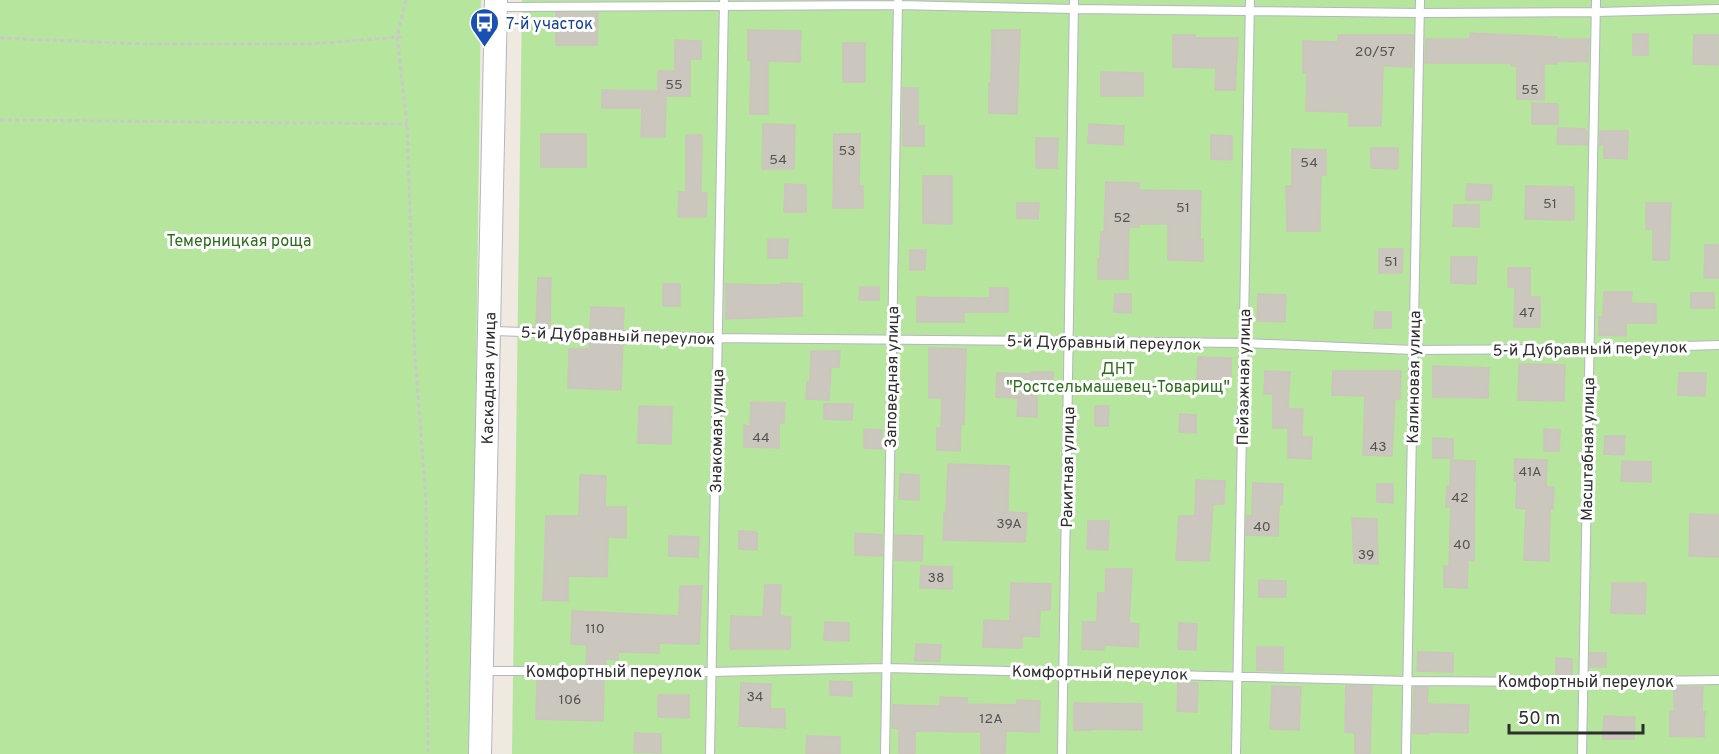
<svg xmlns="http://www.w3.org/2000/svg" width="1719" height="754" font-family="Overpass,sans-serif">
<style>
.green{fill:#b6e59e}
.building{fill:#cbc7bf;stroke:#cbc5ba;stroke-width:1.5}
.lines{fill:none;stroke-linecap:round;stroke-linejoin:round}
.lane-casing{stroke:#b4b7c1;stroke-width:10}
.secondary-casing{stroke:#b4b7c1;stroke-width:24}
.path{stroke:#c9c9c9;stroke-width:3;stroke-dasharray:4.5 3;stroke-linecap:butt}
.lane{stroke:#fff;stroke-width:8}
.secondary{stroke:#fff;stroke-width:22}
.labels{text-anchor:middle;stroke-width:6;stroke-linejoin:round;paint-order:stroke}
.number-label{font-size:14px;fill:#555452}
.transit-label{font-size:16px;fill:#164399;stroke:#fff;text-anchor:start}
.park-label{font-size:16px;fill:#2c6e1b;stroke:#fff}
.street-label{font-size:16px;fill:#2e2e2e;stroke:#fff}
</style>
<rect width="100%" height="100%" fill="#efe9e1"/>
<path class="green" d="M0,0H481L471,754H0Z
M522,0H1719V754H512Z"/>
<path class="building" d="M556,13H598L597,45H556Z
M748,30L801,31L800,62L768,61V114H750L751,60H748Z
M992,30H1020L1017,114L989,113V83H991Z
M1470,33L1557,37V39H1589L1588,62L1557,61V64H1544V100L1517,99V66H1511V63H1425L1426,39H1470Z
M1633,34H1648V55H1633Z
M1173,35H1195V38H1238L1235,90H1215L1216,68L1173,67Z
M1338,35H1413L1412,67L1383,66L1381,126H1349V112L1306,111L1307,73H1303V41L1338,42Z
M1694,35H1718V65L1693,64Z
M675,40L701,41V59H690V96H666L665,137H641L642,108H602V90L658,91V71H675Z
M843,43H865V82H843Z
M1101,72L1143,73V96H1101Z
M903,88H918V126H924V146H903Z
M1532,103L1558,104V124H1532Z
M763,124L795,125L794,169H762Z
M1089,124L1124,126L1123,145L1088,143Z
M1558,128L1585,129V130L1587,131V145L1557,144Z
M1600,131H1628L1627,159L1604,158V145H1600Z
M541,134H586V167H541Z
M834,134H860L859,186H863V208H833Z
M686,135H702L701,193H707L706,217H678L679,192H686Z
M1211,135L1232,136V160L1211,159Z
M1036,138H1058L1057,168H1036Z
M1371,148H1398V169L1371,168Z
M1292,149L1326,150V175H1321L1320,231H1287L1286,186H1292Z
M923,176H952V224L923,223Z
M1106,182L1139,183V190L1201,191L1200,239H1203V261L1168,260V224H1139V227H1129L1128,279H1098V259H1100L1101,232H1104Z
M785,184L806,185V212H784Z
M1467,184L1492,185L1491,200H1466Z
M1526,186L1574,187V220L1525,219Z
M1017,203H1039L1038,219L1017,218Z
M1646,203H1671L1669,260H1653V229H1646Z
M1454,205H1479V227L1453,226Z
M768,239H788L787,258H768Z
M1705,245H1719V278H1704Z
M1379,249H1403L1402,273H1379Z
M910,250H926L925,270H910Z
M1451,257H1477L1476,284L1451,283Z
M1508,268H1530V297H1540V327H1514L1515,287H1508Z
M538,278H551L550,326H536Z
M781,283L802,284V316L726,319V284L781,285Z
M663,284H680V306H663Z
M860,287H879V300H859Z
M990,288H1008V312H964V322H917V297L990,298Z
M1604,292H1632L1631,303L1656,304V323H1626V336L1599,335V317H1603Z
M1691,293H1714V308H1691Z
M1115,294H1131V313L1114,312Z
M1258,294L1286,295L1285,322L1257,321Z
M591,307L624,308L623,329L590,328Z
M1375,312H1391V328H1374Z
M590,340L623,341L621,390L568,388L569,349H589Z
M929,348L966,349L964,424H961L960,451L937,450V428H941L942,398H929Z
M811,351H840L839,367H831L829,400L806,399L807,382H810Z
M1198,357L1231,358V380L1197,379Z
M1519,364L1565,365L1564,401L1518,400Z
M1433,366L1489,368L1488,398L1433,397Z
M1265,371L1290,372L1288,409H1303L1302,437H1312L1311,459L1288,458V428H1273V394H1264Z
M1333,371H1401L1400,399H1395L1392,456L1363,455L1365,396L1332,395Z
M1031,372H1053V392H1037V417L1017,416L1018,398L996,397L997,373L1031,374Z
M1679,373H1706L1705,396L1678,395Z
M751,402L785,403L784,423H779V448L744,447V425L750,426Z
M824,404H853L852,420L824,419Z
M639,406L672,407L671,444L638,443Z
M1095,406H1109L1108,426H1095Z
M1180,414L1196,415V433L1179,432Z
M864,429L882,430V449L864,448Z
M1544,429L1560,430L1559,451H1544Z
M1605,436H1625L1624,455L1604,454Z
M1433,438L1453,439V458H1433Z
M1515,459L1547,460L1546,487H1554L1553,509H1550L1549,561L1524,560L1526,509L1516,508L1517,481H1514Z
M1451,460L1475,461L1474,561L1468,560L1467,588L1444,587V566L1449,567L1451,507H1446L1447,486H1450Z
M1622,461L1651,462V482L1621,481Z
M948,464L1009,466L1008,512L1027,513L1025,542L943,540L944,513H946Z
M900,474L919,475V500L899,499Z
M580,475L606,476L605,507H626V538L608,537L607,577L568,576V601L543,600L546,516H579Z
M1196,480L1225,481L1224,504H1213L1209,561L1176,560L1179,516H1195Z
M1253,483L1283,484L1282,504H1279L1278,536L1246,535L1247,516H1252Z
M1377,484H1393V503L1377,502Z
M1690,514L1719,515V557L1689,556Z
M1352,518L1377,519L1378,564L1354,563Z
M1088,521H1109L1108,550L1087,549Z
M739,531L757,532V550L739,549Z
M855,533L882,535V556L855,555Z
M895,535L923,536L922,561L895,560Z
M669,536L699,537L698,557L669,556Z
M921,566L952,567V589L920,588Z
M1106,569H1132L1129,623L1139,624L1138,647L1104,645V650L1082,649L1083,622H1097L1098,593H1105Z
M1259,580L1286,581V597H1259Z
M1011,583L1051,584L1050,610H1040L1039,637L1022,636V648L983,647L984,620L1010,621Z
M1612,583H1646L1645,614L1611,613Z
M765,585H781L780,616L791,617L790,649H730L731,616L763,617Z
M680,586H702L699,644L659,643V653L618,652V660L605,659V665H586L587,645L571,644L572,611L679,616Z
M825,622L849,623V641L824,640Z
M1179,623L1197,624L1196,650L1178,649Z
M916,644L941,645L940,661H915Z
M1257,647H1283V671L1257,670Z
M1418,652L1453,653V672L1417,671Z
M1590,653H1606V667H1590Z
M1556,658L1572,659V676L1556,675Z
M537,678H604L603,721L536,719Z
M830,681L852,682V696L830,695Z
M741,683L771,684L770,709H785V728L739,726Z
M1178,683H1198L1197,712L1177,711Z
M1272,686L1301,687L1299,730L1270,729Z
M1346,686H1372L1370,754H1355V733L1345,732Z
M1414,687H1428L1427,704L1469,705L1468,733L1428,732V734L1413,733Z
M1674,687H1703L1702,712H1705L1704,737L1670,736V711L1674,712Z
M658,695H689V718L658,717Z
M940,697L967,698V704L1017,705V700L1040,701L1039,732L1006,731L1005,754H981V732L915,731V754H899V729L892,728L893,705L940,706Z
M1074,703L1142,704V730L1092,729V730H1074Z
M1604,716L1635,717L1634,739H1603Z
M635,733L661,734V753L634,752Z
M807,736L840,737V754H806Z"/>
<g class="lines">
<defs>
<path id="lane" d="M496,7L898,5L1074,9L1420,13L1596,12L1719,9
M490,331L718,338L1244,343L1414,350L1589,349L1719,345
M484,671L712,672L886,668L1408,681L1583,682L1719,680
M710,754L724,2
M885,754L898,2
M1062,754L1074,0
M1236,754L1250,0
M1406,754L1420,0
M1582,754L1596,0"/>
<g id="secondary">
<path id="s1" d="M480,754L496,0"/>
</g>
</defs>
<use href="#lane" class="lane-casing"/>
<use href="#secondary" class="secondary-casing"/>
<path class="path" d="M406,0L397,37L407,124L415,357L426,499L428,754
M0,38L144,44H310L402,37
M0,120L407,124"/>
<use href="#lane" class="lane"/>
<use href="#secondary" class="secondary"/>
</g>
<defs>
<symbol id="bus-pin" viewBox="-11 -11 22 30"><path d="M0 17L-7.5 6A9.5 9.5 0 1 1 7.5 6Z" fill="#1a4fb4" stroke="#fff"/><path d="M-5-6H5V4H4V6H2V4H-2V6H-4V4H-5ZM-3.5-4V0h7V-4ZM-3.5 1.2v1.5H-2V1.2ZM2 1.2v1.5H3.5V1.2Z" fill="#fff"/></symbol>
</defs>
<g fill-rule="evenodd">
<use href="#bus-pin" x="468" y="6" width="33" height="45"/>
</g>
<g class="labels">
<g class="number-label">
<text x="1375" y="56">20/57</text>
<text x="674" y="89">55</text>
<text x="1530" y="94">55</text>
<text x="847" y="155">53</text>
<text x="778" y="164">54</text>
<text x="1309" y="167">54</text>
<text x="1550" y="208">51</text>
<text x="1183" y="212">51</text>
<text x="1122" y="222">52</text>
<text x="1391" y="266">51</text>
<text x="1527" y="317">47</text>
<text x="761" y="442">44</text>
<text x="1378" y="451">43</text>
<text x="1530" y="476">41А</text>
<text x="1460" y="502">42</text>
<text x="1009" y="528">39А</text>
<text x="1262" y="531">40</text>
<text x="1462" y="549">40</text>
<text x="1366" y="559">39</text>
<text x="936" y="582">38</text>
<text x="595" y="633">110</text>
<text x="755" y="701">34</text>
<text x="570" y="704">106</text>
<text x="991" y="723">12А</text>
</g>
<g class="transit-label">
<text x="506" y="29">7-й участок</text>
</g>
<g class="park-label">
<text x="239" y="246">Темерницкая роща</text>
<text x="1118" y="374">ДНТ<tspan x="1118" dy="18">"Ростсельмашевец-Товарищ"</tspan></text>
</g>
<g class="street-label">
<text transform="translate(618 335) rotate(2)" y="6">5-й Дубравный переулок</text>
<text transform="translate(1104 342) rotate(1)" y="6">5-й Дубравный переулок</text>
<text transform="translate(1590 348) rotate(-1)" y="6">5-й Дубравный переулок</text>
<text dy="6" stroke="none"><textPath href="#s1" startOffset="376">Каскадная улица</textPath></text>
<text transform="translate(891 377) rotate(-89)" y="6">Заповедная улица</text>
<text transform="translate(1243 377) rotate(-89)" y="6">Пейзажная улица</text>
<text transform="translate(1413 377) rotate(-89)" y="6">Калиновая улица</text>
<text transform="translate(716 431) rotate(-89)" y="6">Знакомая улица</text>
<text transform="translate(1587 449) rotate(-89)" y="6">Масштабная улица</text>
<text transform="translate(1067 467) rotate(-89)" y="6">Ракитная улица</text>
<text x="614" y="677">Комфортный переулок</text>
<text transform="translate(1100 672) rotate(1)" y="6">Комфортный переулок</text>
<text x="1586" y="687">Комфортный переулок</text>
</g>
</g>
<path d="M1509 724v9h134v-9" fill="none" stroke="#2e2e2e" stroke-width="3"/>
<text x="1518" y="724" font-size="18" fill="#2e2e2e" stroke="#ffffff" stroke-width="4.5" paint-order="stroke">50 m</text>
</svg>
